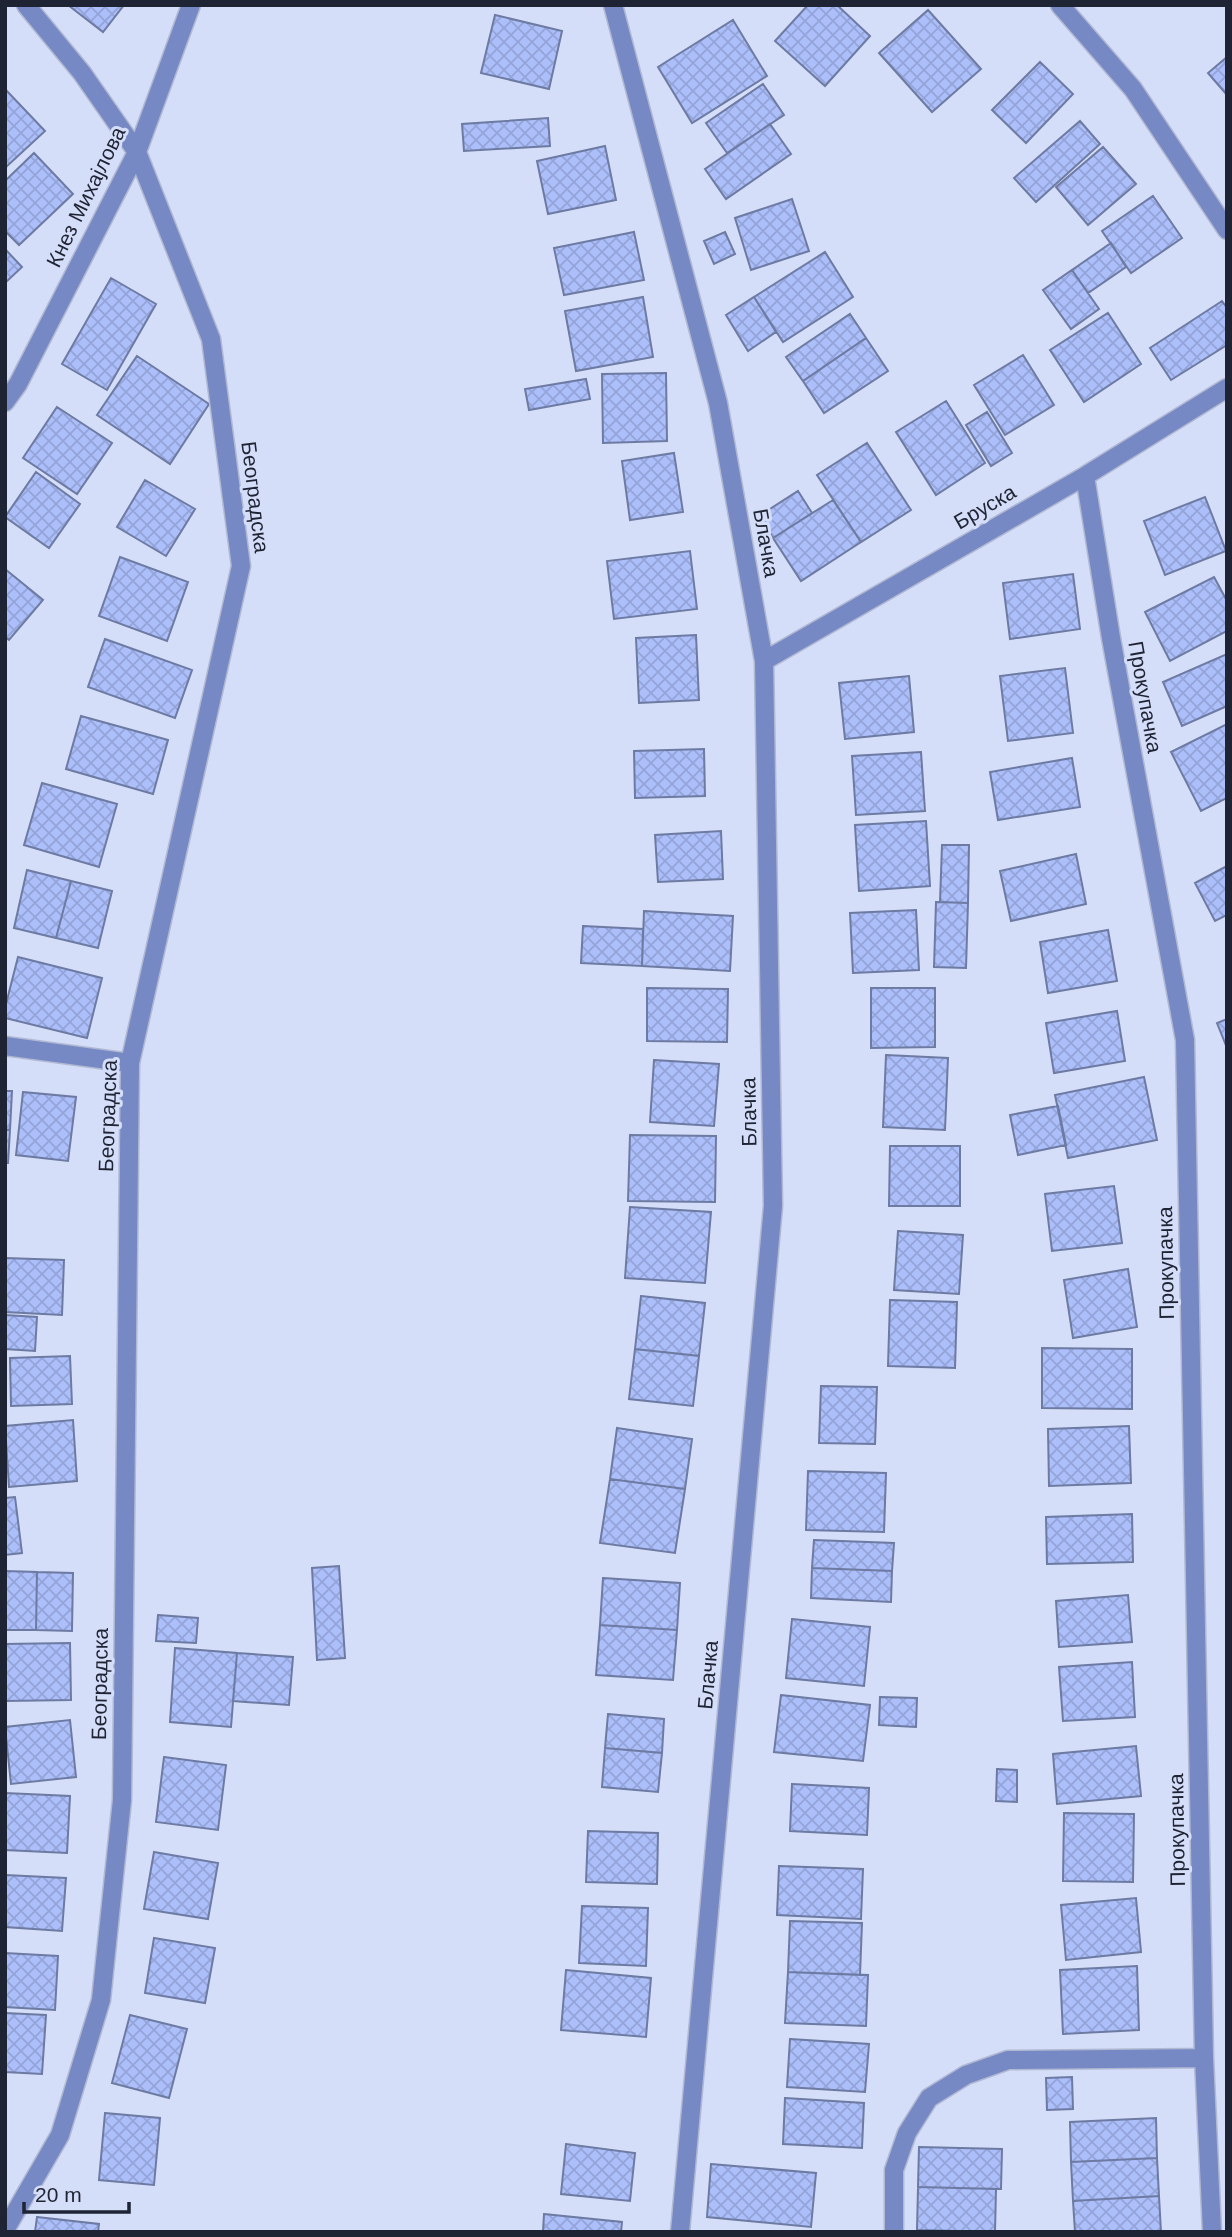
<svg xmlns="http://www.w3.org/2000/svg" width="1232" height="2237" font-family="Arial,sans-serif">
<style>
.building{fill:url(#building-cross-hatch);stroke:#6d7aa2;stroke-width:2}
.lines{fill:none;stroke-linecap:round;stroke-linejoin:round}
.minor-casing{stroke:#b1b9d2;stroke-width:21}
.tertiary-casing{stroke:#b1b9d2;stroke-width:21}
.minor{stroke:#7789c5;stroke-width:18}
.tertiary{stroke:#7789c5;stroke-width:18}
.labels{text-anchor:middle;stroke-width:6;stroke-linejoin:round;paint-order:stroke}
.street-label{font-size:21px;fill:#1f2434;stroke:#d5def9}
</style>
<defs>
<pattern id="building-cross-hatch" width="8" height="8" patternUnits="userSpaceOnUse" patternTransform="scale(1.75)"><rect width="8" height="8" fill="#acbffb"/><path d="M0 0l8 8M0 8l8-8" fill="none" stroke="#94a4d8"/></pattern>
</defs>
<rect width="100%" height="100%" fill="#d5def9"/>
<path class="building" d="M68,5H124L103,32Z
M808,5H837L870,36L825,86L775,41Z
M928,10L981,69L932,112L879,53Z
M495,15L562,31L549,89L481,73Z
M733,20L767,76L692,123L658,67Z
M1227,57V95L1208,73Z
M1040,62L1073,94L1026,143L992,110Z
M763,84L784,115L727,153L706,123Z
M5,89L45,131L5,168Z
M548,118L550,146L464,151L462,124Z
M1080,121L1100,144L1036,202L1014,178Z
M770,124L791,154L726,199L705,169Z
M605,146L616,200L548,214L537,161Z
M1103,147L1136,184L1088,225L1056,187Z
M34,153L73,194L19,245L5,231V181Z
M1153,196L1182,238L1131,273L1102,231Z
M792,199L809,251L751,270L735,218Z
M634,232L644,280L564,295L554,248Z
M725,232L735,254L714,264L704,241Z
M1111,243L1126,267L1088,293L1072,270Z
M5,249L22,267L5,283Z
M825,252L853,297L783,342L754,297Z
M1072,270L1099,309L1071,329L1043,290Z
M111,278L156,304L107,390L62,364Z
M643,297L653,357L576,371L565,311Z
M754,297L776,332L748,351L726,315Z
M1222,301L1227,308V345L1171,380L1150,348Z
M1108,313L1141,364L1084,402L1050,350Z
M850,314L866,338L803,381L786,357Z
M866,338L888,371L824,413L803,381Z
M1023,355L1054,405L1005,435L974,385Z
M137,356L209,404L170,464L97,415Z
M666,373L667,441L603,443L602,374Z
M586,379L590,399L529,410L525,389Z
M946,401L985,463L936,495L896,432Z
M57,407L112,443L77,494L23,458Z
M987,412L1012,453L991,466L966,425Z
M867,443L911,510L861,542L817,475Z
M674,453L683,512L630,520L622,461Z
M36,472L80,504L49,548L5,517Z
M145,480L195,509L166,556L117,527Z
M798,491L812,513L773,538L759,516Z
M1205,497L1226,551L1165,575L1144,521Z
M833,500L861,542L801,581L773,538Z
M690,551L697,609L614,619L607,561Z
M120,557L188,582L167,641L99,616Z
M5,569L43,600L9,640L5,637Z
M1073,574L1080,629L1010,639L1003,583Z
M1214,577L1227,601V631L1170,661L1145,612Z
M696,635L699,700L639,703L636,638Z
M105,639L192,670L175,718L88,687Z
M1227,654V706L1182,726L1163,682Z
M1065,668L1073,733L1008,741L1000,676Z
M909,676L914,732L845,739L839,683Z
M81,716L168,740L153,794L66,769Z
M1227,724V798L1201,811L1171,752Z
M704,749L705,796L635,798L634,751Z
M921,752L925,811L856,815L852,756Z
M1072,758L1080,807L998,820L990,772Z
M42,783L117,804L99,867L24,845Z
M926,821L930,886L859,891L855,825Z
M721,831L723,879L658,882L655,835Z
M942,845H969L968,903L940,902Z
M1076,854L1086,904L1011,921L1000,871Z
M1227,866V915L1215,921L1195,883Z
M27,870L71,881L56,938L14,928Z
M71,881L112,891L98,948L56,938Z
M936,902L968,903L966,968L934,967Z
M916,910L919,970L853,973L850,913Z
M644,911L733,916L730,971L642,966Z
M583,926L643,929L642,966L581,963Z
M1108,930L1117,981L1048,993L1040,942Z
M18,957L102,978L87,1038L5,1018V1008Z
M647,988L728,989L727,1042L647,1041Z
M871,988H935V1047L871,1048Z
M1117,1011L1125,1061L1054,1073L1046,1023Z
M1227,1019V1048L1217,1023Z
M886,1055L948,1058L945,1130L883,1127Z
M654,1060L719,1064L714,1126L650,1122Z
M1144,1077L1157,1140L1068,1158L1055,1095Z
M5,1091H12L10,1130H5Z
M23,1092L76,1097L68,1161L16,1155Z
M1058,1106L1066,1145L1018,1155L1010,1115Z
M5,1130H10L8,1163H5Z
M630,1135L716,1136L715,1202L628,1201Z
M890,1146H960V1206H889Z
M1114,1186L1122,1243L1052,1251L1045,1194Z
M630,1207L711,1212L705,1283L625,1278Z
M898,1231L963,1235L959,1294L894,1290Z
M5,1258L64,1260L62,1315L5,1312Z
M1128,1269L1137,1327L1073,1338L1064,1280Z
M641,1296L705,1303L699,1356L635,1349Z
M890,1300L957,1302L955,1368L888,1366Z
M5,1315L37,1317L35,1351L5,1349Z
M1042,1348L1132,1349V1409L1042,1408Z
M635,1349L699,1356L693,1406L629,1399Z
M70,1356L72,1404L11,1406L10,1358Z
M821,1386L877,1387L875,1444L819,1443Z
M73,1420L77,1481L9,1487L5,1426Z
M1129,1426L1131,1483L1049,1486L1048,1429Z
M617,1428L692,1439L685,1489L610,1479Z
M808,1471L886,1473L884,1532L806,1530Z
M610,1479L685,1489L675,1553L600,1543Z
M15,1497L22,1553L5,1555V1498Z
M1132,1514L1133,1562L1047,1564L1046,1517Z
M814,1540L894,1543L892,1571L812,1568Z
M339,1566L345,1658L317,1660L312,1568Z
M812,1568L892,1571L891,1602L811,1598Z
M5,1571L37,1572L36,1630H5Z
M37,1572L73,1573L72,1631L36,1630Z
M603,1578L680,1583L677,1630L600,1625Z
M1128,1595L1132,1642L1059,1647L1056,1601Z
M158,1615L198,1618L196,1643L156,1641Z
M792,1619L870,1627L864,1686L786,1678Z
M600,1625L677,1630L673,1680L596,1675Z
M70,1643L71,1700L5,1701V1644Z
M175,1648L237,1653L231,1727L170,1722Z
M237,1653L293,1657L289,1705L233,1701Z
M1132,1662L1135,1717L1063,1721L1059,1667Z
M781,1695L870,1705L863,1761L774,1752Z
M880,1697L917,1698L916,1727L879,1725Z
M608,1714L664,1719L662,1753L605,1748Z
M70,1720L76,1777L11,1784L5,1727Z
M1136,1746L1141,1796L1057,1804L1053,1754Z
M605,1748L662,1753L658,1792L602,1787Z
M164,1757L226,1765L218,1830L156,1822Z
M997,1769L1017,1770V1802L996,1801Z
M792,1784L869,1788L867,1835L790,1831Z
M5,1793L70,1796L67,1853L5,1850Z
M1064,1813L1134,1814L1133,1882L1063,1881Z
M588,1831L658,1833L657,1884L586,1882Z
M154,1852L218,1863L208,1919L144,1909Z
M779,1866L863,1869L861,1919L777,1915Z
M5,1875L66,1878L62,1931L5,1927Z
M1136,1898L1141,1952L1066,1960L1061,1905Z
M582,1906L648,1908L646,1966L579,1963Z
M790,1921L862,1923L860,1975L788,1972Z
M154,1938L215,1948L205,2003L145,1993Z
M5,1953L58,1956L55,2010L5,2007Z
M1137,1966L1139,2030L1063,2034L1060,1970Z
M566,1970L651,1978L646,2037L561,2030Z
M788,1972L868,1975L866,2026L785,2023Z
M5,2013L46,2015L42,2074L5,2072Z
M130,2015L187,2029L169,2098L112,2083Z
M790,2039L869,2044L865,2092L787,2087Z
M1072,2077L1073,2109L1047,2110L1046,2078Z
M785,2098L864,2103L862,2148L783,2144Z
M105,2113L160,2118L154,2185L99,2180Z
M1156,2118L1157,2158L1071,2162L1070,2122Z
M566,2144L635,2153L630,2201L561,2194Z
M919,2147L1002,2149L1001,2189L918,2187Z
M1157,2158L1159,2196L1073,2201L1071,2162Z
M711,2164L816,2173L811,2227L707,2217Z
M918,2187L996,2189L995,2232L917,2230Z
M1159,2196L1161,2232H1075L1073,2201Z
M544,2214L622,2222L621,2232H543Z
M37,2217L99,2224L98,2232H35Z"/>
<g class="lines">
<defs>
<path id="minor" d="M613,5L718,403L764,661L773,1206L680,2232
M5,402L18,384L137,152L191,5
M1085,476L1111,638L1185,1040L1204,2058L1212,2232
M764,661L1085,476L1227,388
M5,1046L130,1063
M5,2230L60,2135L101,2000L122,1800L130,1063L241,566L211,339L137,152L82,73L26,5
M894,2232V2170L907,2133L929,2098L966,2075L1008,2060L1204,2058"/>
<path id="tertiary" d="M1060,5L1133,89L1227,230"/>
</defs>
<use href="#minor" class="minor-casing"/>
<use href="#tertiary" class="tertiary-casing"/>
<use href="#minor" class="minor"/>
<use href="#tertiary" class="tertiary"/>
</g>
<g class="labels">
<g class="street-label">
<text transform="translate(86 197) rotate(-64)" y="7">Кнез Михајлова</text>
<text transform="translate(255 497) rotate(83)" y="7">Београдска</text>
<text transform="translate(985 507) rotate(-30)" y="7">Бруска</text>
<text transform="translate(766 543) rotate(80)" y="7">Блачка</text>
<text transform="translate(1145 697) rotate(80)" y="7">Прокупачка</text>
<text transform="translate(749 1112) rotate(-91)" y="7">Блачка</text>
<text transform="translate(108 1116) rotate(-88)" y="7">Београдска</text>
<text transform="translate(1166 1263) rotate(-91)" y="7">Прокупачка</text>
<text transform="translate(708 1675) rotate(-85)" y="7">Блачка</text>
<text transform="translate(100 1684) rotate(-89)" y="7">Београдска</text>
<text transform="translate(1177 1830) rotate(-91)" y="7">Прокупачка</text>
</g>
</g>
<rect width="1232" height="2237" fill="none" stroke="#1f2434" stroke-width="14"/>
<path d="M24 2202v10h105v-10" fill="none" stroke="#1f2434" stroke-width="3.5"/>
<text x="35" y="2202" font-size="21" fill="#1f2434" stroke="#d5def9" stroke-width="5" paint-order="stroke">20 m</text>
</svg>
